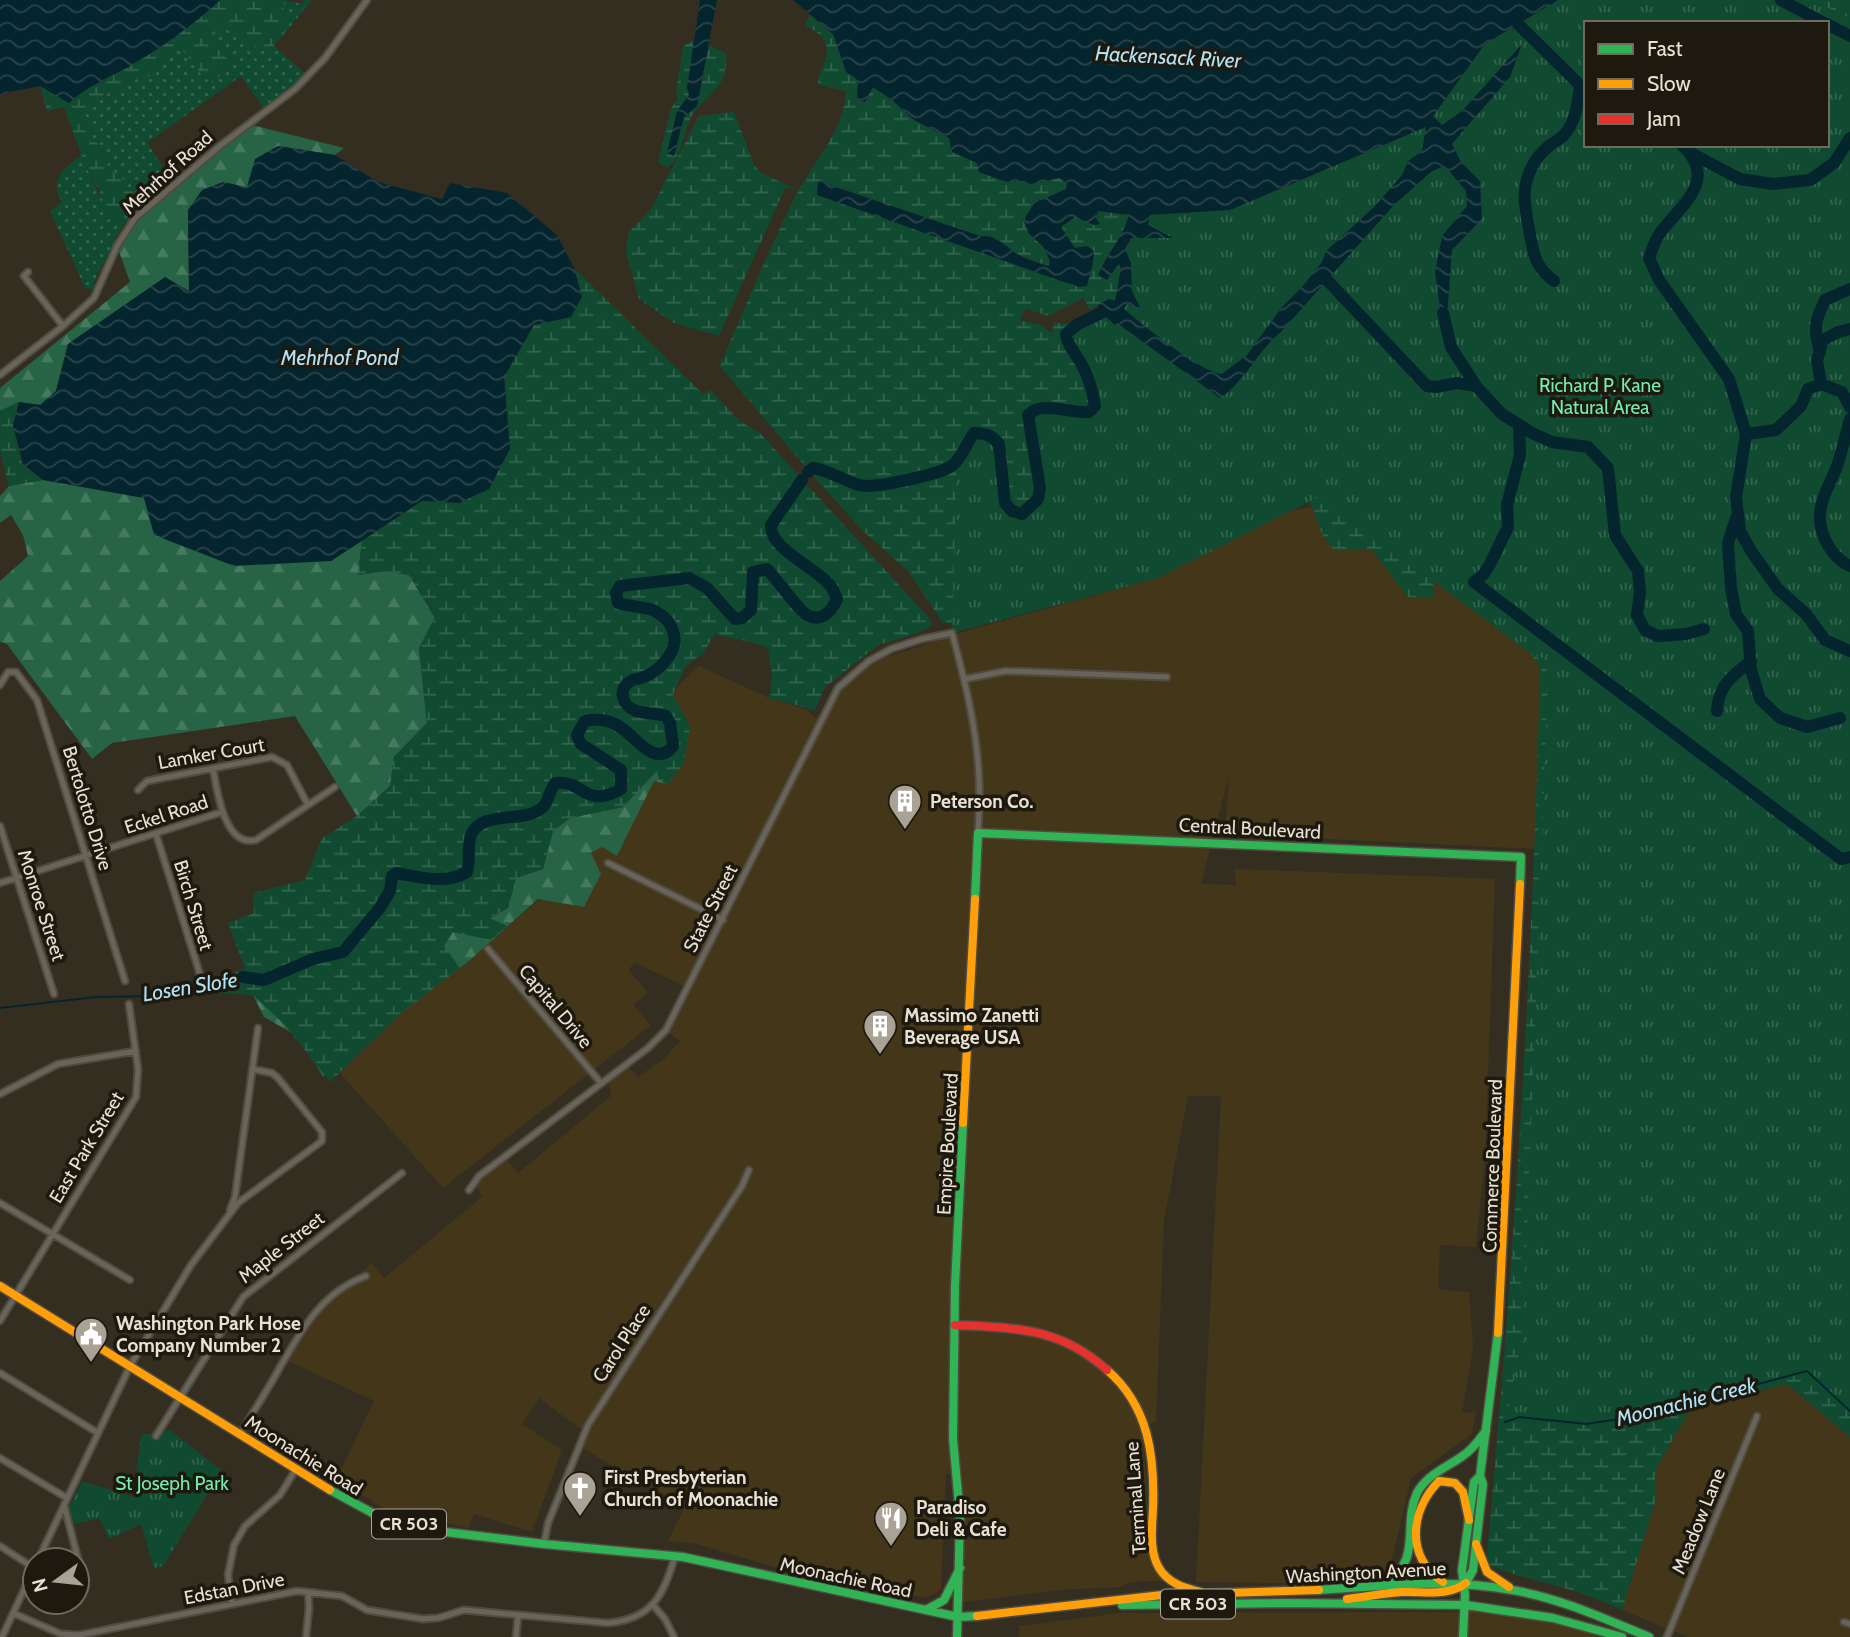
<svg xmlns="http://www.w3.org/2000/svg" width="1850" height="1637" font-family="Cabin,sans-serif">
<style>
.built{fill:#443719}
.grass{fill:url(#grass-dots)}
.forest{fill:url(#forest-firs)}
.wetland{fill:url(#wetland-marsh);fill-rule:evenodd}
.park{fill:url(#park-tufts);fill-rule:evenodd}
.pitch{fill:#104b31}
.water{fill:url(#water-waves);fill-rule:evenodd}
.lines{fill:none;stroke-linecap:round;stroke-linejoin:round}
.stream{stroke:#05252e;stroke-width:2}
.river{stroke:#05252e;stroke-width:12}
.street-casing{stroke:#504b40;stroke-width:9}
.fast-casing{stroke:#504b40;stroke-width:11}
.slow-casing{stroke:#504b40;stroke-width:11}
.jam-casing{stroke:#504b40;stroke-width:11}
.street{stroke:#69645a;stroke-width:5}
.fast{stroke:#30b455;stroke-width:8}
.slow{stroke:#ff9f0a;stroke-width:8}
.jam{stroke:#e5322d;stroke-width:8}
.labels{text-anchor:middle;stroke-width:7;stroke-linejoin:round;paint-order:stroke}
.shield{fill:#1e190f;stroke:#aca699;stroke-width:2}
.shield-label{font-size:18px;font-weight:bold;fill:#e9e2d4}
.street-label{font-size:19px;fill:#e9e2d4;stroke:#1e190f}
.park-label{font-size:19px;fill:#72eeb0;stroke:#1e190f}
.poi-label{font-size:19px;font-weight:bold;fill:#e9e2d4;stroke:#1e190f;text-anchor:start}
.water-label{font-size:21px;font-style:italic;fill:#b1e3f6;stroke:#1e190f}
</style>
<defs>
<pattern id="grass-dots" width="8" height="8" patternUnits="userSpaceOnUse" patternTransform="scale(1.75)"><rect width="8" height="8" fill="#104b31"/><path d="M2 2h.1M6 6h.1" fill="none" stroke="#33654e" stroke-width="1.8" stroke-linecap="round"/></pattern>
<pattern id="forest-firs" width="22" height="20" patternUnits="userSpaceOnUse" patternTransform="scale(1.75)"><rect width="22" height="20" fill="#266445"/><path d="M5 1l3.5 6h-7zM16 11l3.5 6h-7z" fill="#467a5f"/></pattern>
<pattern id="wetland-marsh" width="20" height="14" patternUnits="userSpaceOnUse" patternTransform="scale(1.75)"><rect width="20" height="14" fill="#104b31"/><path d="M1 5h8M5 5V1M11 12h8M15 12V8" fill="none" stroke="#33654e"/></pattern>
<pattern id="park-tufts" width="24" height="20" patternUnits="userSpaceOnUse" patternTransform="scale(1.75)"><rect width="24" height="20" fill="#104b31"/><path d="M3 7l-1-3M5 7V3M7 7l1-3M15 17l-1-3M17 17v-4M19 17l1-3" fill="none" stroke="#33654e"/></pattern>
<pattern id="water-waves" width="16" height="10" patternUnits="userSpaceOnUse" patternTransform="scale(1.75)"><rect width="16" height="10" fill="#05252e"/><path d="M0 5q4-4 8 0t8 0" fill="none" stroke="#29444b"/></pattern>
</defs>
<rect width="100%" height="100%" fill="#342e21"/>
<path class="built" d="M1312,507L1322,534L1371,549L1408,597L1432,580L1530,653L1540,666L1536,849L1225,834L1229,775L1201,884L1236,885L1235,869L1495,879L1485,1157L1476,1247L1440,1245L1438,1289L1469,1292L1473,1348L1462,1413L1476,1412L1472,1434L1411,1478L1388,1576L1280,1583L1196,1582L1221,1096H1188L1164,1220L1156,1421L1143,1428L1150,1556L1173,1580L1130,1582L1120,1587L1060,1590L956,1603L954,1474H946L941,1590L927,1598L801,1575L697,1544L668,1541L683,1511L577,1444L583,1431L539,1398L522,1424L562,1450L532,1532L474,1514L469,1528L384,1509L337,1478L374,1401L284,1359L297,1335L371,1263L384,1278L482,1197L473,1180L503,1155L518,1173L611,1096L607,1074L625,1063L638,1077L665,1058L680,1041L665,1030L685,987L634,962L629,970L648,993L633,1005L651,1025L443,1188L340,1073L401,1013L469,961L591,854L601,847L617,856L654,781L690,726L673,695L680,684L699,666L769,698L806,709L816,718L823,709L866,664L966,631L1158,578L1286,512Z
M1787,1384L1850,1437V1637H1688L1622,1610L1655,1502V1470L1691,1408Z
M1482,1612L1538,1619L1603,1637H1019V1626L1120,1613Z"/>
<path class="grass" d="M284,0L302,4L304,0H312L285,33L282,28L286,21L283,13Z
M220,25L267,52L274,46L308,76L265,110L241,76L147,143L172,181L145,203L124,185L122,177L109,169L102,146L93,142L86,121L85,106L133,80L151,76L159,61L180,47L201,74L212,83L231,67L233,55L229,48H222L213,30Z
M82,155C88,174 107,216 124,225C117,234 115,241 110,251C103,265 96,274 93,289L85,288L50,211L62,202C48,180 64,168 82,155Z"/>
<path class="forest" d="M248,124L344,148L335,155L278,146L247,188L188,210L189,292L165,278L68,344L56,391L41,405L19,402L0,411V388L130,282L117,246L135,218Z
M43,480L145,498L331,561L362,541L358,575L385,571L409,575L435,618L419,648L427,723L394,757L390,786L357,816L295,716L112,743L92,759L7,644L0,642V581L28,556L23,535L11,515L0,523V496L9,486Z
M657,770L659,780L668,784L654,781L617,856L602,847L591,853L601,874L584,907L538,899L469,961L401,1013L360,1036L323,1077L301,1038L264,1017L253,995L489,919L508,908L516,878L543,869L553,831L570,818L623,807Z"/>
<path class="wetland" d="M220,0H284L283,13L287,21L282,28L285,33L267,53L220,25L214,30L222,48H229L233,55L231,67L212,83L201,74L180,47L159,61L158,68L151,76L133,80L85,106L86,121L93,141L102,146L109,169L122,177L124,185L145,203L124,225L108,219L99,189L94,183L85,164L64,107L47,111L40,86L69,103C86,87 106,79 126,68C160,49 191,27 220,0Z
M1558,0H1850V1437L1787,1384L1691,1408L1655,1470V1502L1622,1610C1608,1604 1595,1598 1581,1593C1549,1583 1517,1577 1486,1564C1514,1266 1533,966 1540,666L1530,653L1433,581L1434,597H1408L1371,549H1333L1322,534L1312,507L1306,499L1351,473L962,623H943L908,571L864,532L813,476L720,366C743,312 765,258 791,205C808,167 844,135 846,91L820,85L817,81C828,55 836,39 805,26L810,14L833,34L846,71L892,99L914,120L949,138L953,152L977,163L979,172L1007,182L1024,181L1030,184L1059,178L1067,183L1066,189L1042,200L1029,234C1039,243 1052,252 1049,267C1040,263 1030,260 1021,256C1005,248 1001,235 980,236L819,181L817,195L1088,282V272L1080,249L1075,248L1061,227L1075,216L1094,225L1098,211L1129,215L1123,233L1103,263L1119,264L1121,268L1115,301L1109,299L1090,310L1083,298L1048,316L1027,309L1023,312L1020,321L1039,324L1052,333L1054,323L1078,324L1101,313L1115,325L1281,332L1485,44ZM1586,23H1827V145H1586Z
M694,42L687,88L689,95L677,111L674,156L684,117L697,105L709,45L727,54C726,61 726,70 724,76C717,93 698,103 690,119C683,135 682,158 667,168L658,162L671,108L678,100L676,91L683,48L687,43Z
M734,112L754,165L761,173L796,189L785,188L719,336L674,323L639,299L626,252L629,232L650,211L699,116Z
M574,268L703,394L710,390L741,422L760,433L929,618L932,624L923,631L878,645L825,687L815,710L769,698L772,678L768,648C751,640 733,640 715,634L703,653L685,667L673,695L690,726L684,763L668,784L659,780L657,771L623,807L570,818L553,831L543,869L516,878L508,908L489,918L507,926L491,940L453,932L444,946L460,968L401,1013L330,1082L285,1025L253,995L201,992L207,980L245,969L228,923L254,913L253,893L305,880L322,838L357,816L390,786L394,757L427,723L419,648L435,617L409,575L385,571L358,575L362,541L422,501L459,503L510,449L504,377L534,325L582,297Z
M19,402L13,425L22,464L43,480L9,486L0,451V411Z"/>
<path class="park" d="M1558,0H1812L1850,18V1411L1807,1371L1640,1416L1586,1424L1520,1417L1505,1422L1523,1335L1548,678L1545,659L1530,653L1432,580L1322,495L1158,578L952,633L957,456L960,457L974,433L993,436L999,444L1006,503L1012,511L1022,514L1038,499L1040,488L1028,415C1042,400 1070,414 1089,412L1095,406C1093,391 1088,376 1081,363C1075,353 1068,346 1066,334C1084,319 1101,313 1124,309L1131,263L1124,249L1150,215L1230,210L1426,127L1485,44ZM1586,23H1827V145H1586Z
M170,1430L222,1471L163,1566L154,1568L141,1524L109,1539L100,1518L75,1524L65,1503L71,1505L82,1481L133,1497L141,1435Z"/>
<path class="pitch" d="M200,1473L213,1482L198,1508L195,1509L183,1500Z
M126,1509L133,1522L112,1532L105,1519Z"/>
<path class="water" d="M0,0H220C191,27 160,49 126,68C106,79 86,87 69,103L40,86L0,94Z
M700,0H717L697,106L684,117L674,156L667,153L677,111L689,95L687,88Z
M793,0H1558L1485,44L1433,116L1442,125L1462,111L1522,44L1510,77L1452,144L1461,162L1480,181L1482,219L1452,250L1445,345L1435,272L1442,236L1467,206L1466,191L1445,166L1432,171L1394,205L1281,332C1257,351 1244,383 1220,398L1117,323L1115,325L1101,313L1098,305L1109,299L1115,301L1121,268L1119,264L1107,280L1098,275C1107,254 1123,237 1129,215L1098,211L1096,218L1100,224L1094,225L1075,217L1061,227L1075,248L1087,246L1094,251C1094,264 1090,274 1087,286L1078,287L817,195L818,181L980,236C1000,235 1005,248 1021,256C1029,260 1039,263 1049,266L1050,261L1043,246L1029,234L1024,222L1026,216L1037,199L1042,200L1066,189L1067,183L1059,178L1030,184L1024,181L1007,182L979,172L977,163L952,152L949,138L914,120L892,100L873,87L865,102L857,99L858,81L846,72L833,34ZM1426,127L1422,151L1408,161L1402,175L1374,207L1326,251L1322,262L1302,287L1282,307L1247,355L1222,374C1200,372 1143,325 1124,309L1128,303L1133,307H1140L1132,291L1131,263L1125,249L1131,238H1173L1148,225L1150,215L1230,210Z
M278,146L335,155L378,182L442,199L450,183L507,193L557,235L574,268L582,297L571,317L534,325L504,377L510,449L489,489L459,503L422,501L331,561L234,566L154,535L144,498L43,480L23,464L13,425L19,402L40,405L56,391L68,344L165,277L189,291L188,210L202,190L223,182L247,187L255,159Z"/>
<g class="lines">
<path class="stream" d="M0,1008L96,997L158,996L243,977
M1505,1422L1520,1417L1586,1424L1640,1416L1807,1371L1850,1411"/>
<path class="river" d="M1781,0L1824,23
M1518,24L1585,90
M1827,24L1850,36
M1682,145C1719,180 1682,204 1660,233C1655,240 1652,250 1649,258L1659,280L1729,379L1746,434L1736,497L1740,531L1751,551L1778,589L1806,614L1825,640L1850,651
M1691,153L1740,179L1773,184L1810,180L1834,163L1850,138
M1326,279L1427,386L1436,387L1457,383L1476,386
M1554,281C1536,267 1534,257 1530,235C1527,217 1521,194 1528,176C1532,164 1540,153 1550,145C1554,142 1559,140 1563,136C1576,123 1578,102 1580,85
M1443,313L1451,347L1476,386L1502,414L1532,433L1552,442L1588,447L1608,468L1615,535L1638,571L1640,592L1637,615L1645,630L1658,636L1686,634L1704,629
M1820,352C1813,328 1815,321 1825,300L1850,289
M1821,384L1817,360L1823,340L1838,332L1850,329
M1850,419C1846,435 1842,451 1837,466C1832,480 1824,492 1821,507C1816,530 1830,557 1850,566
M1519,425L1520,455L1507,505L1508,527L1489,566L1483,575L1474,582L1841,859L1850,857
M1746,434L1776,430L1801,406L1808,389L1821,384L1842,392L1850,407
M808,472L813,468C830,471 843,480 859,485C874,489 942,474 953,465C963,456 966,444 974,433C985,433 992,435 999,444L1005,503L1012,511L1022,514L1038,499L1040,488L1028,415C1042,400 1070,414 1089,412L1095,406C1093,391 1088,376 1081,363C1075,353 1068,346 1066,334L1078,324L1101,313
M1736,518L1728,543L1731,588L1736,614L1748,631L1751,670L1760,699L1780,718L1807,727L1840,718
M1717,711C1718,686 1732,676 1751,661
M243,977L264,980L313,959L343,952L379,909L390,891L392,876L396,873C420,877 445,885 467,872C471,860 466,844 472,833C484,810 525,824 543,807C549,801 550,789 555,783C584,779 584,810 621,789V770L581,744L577,735L585,721C599,718 612,720 623,729C637,739 656,768 673,746L670,723L666,716C656,713 643,714 634,710C622,705 617,688 631,681C635,678 636,680 641,678C657,673 678,653 674,635C672,623 665,617 655,611C644,606 630,607 618,603L616,593L620,586L689,578L707,588L735,619L742,618L751,610L753,572L767,569C776,578 798,610 807,615C821,623 832,611 837,599C835,594 833,588 829,584C814,567 769,548 771,525L802,480"/>
<defs>
<path id="street" d="M28,272L24,276L63,326
M0,375L63,326L94,298L117,246L135,218L221,145L295,89L325,58L367,0
M965,679L1006,671L1167,677
M0,685L8,672H16L37,700L125,981
M213,768C217,790 224,848 256,840L335,787
M138,790L147,781L272,757L287,765L308,805
M0,826L54,994
M156,834L203,984
M608,863L723,920
M0,883L222,812
M488,949L601,1083
M0,1094L58,1064L136,1051
M469,1190L479,1176L648,1048L666,1030L838,688L869,661L891,649L922,639L952,633C965,681 977,729 979,778C980,797 979,815 978,833
M0,1203L130,1280
M230,1210L235,1197L258,1028
M0,1321L136,1097L138,1069L129,1004
M0,1373L98,1433
M240,1434C253,1412 267,1391 279,1369C301,1330 322,1292 366,1276
M156,1436L243,1297L402,1173
M0,1458L67,1498
M64,1505L78,1559
M544,1544L548,1523L588,1425L742,1186L749,1170
M0,1546L34,1568
M38,1560L130,1366L191,1265L238,1203L322,1141V1132L278,1078L272,1073L252,1069
M232,1604L228,1575L234,1545L245,1526L280,1495L296,1469
M653,1605L665,1619L674,1637
M13,1613L61,1634L80,1635L297,1591L342,1596L367,1610L423,1619L438,1618L464,1610L608,1623C653,1619 664,1594 675,1556
M1844,1622L1850,1624
M2,1637L35,1566
M306,1637L309,1608L308,1592
M516,1637L518,1615
M1667,1637L1757,1416"/>
<path id="fast" d="M975,899L978,833L1521,857L1520,884
M330,1490L378,1516L429,1530L544,1544L683,1557L958,1617L977,1616
M1386,1582C1423,1560 1402,1525 1417,1493C1427,1474 1448,1467 1464,1455C1473,1449 1479,1440 1486,1431
M1466,1583L1473,1570L1483,1484L1480,1476L1498,1333
M1319,1590C1383,1586 1448,1578 1512,1590C1560,1598 1605,1619 1649,1637
M1122,1605L1285,1603L1466,1605L1553,1618L1622,1637
M926,1610L944,1600L960,1568
M957,1637L960,1516L953,1439L955,1286L963,1123
M1463,1637L1465,1595L1462,1570L1474,1482L1480,1476"/>
<path id="slow" d="M963,1123L975,899
M0,1286L330,1490
M1498,1333L1520,884
M1107,1370C1149,1406 1155,1457 1153,1509C1152,1528 1149,1551 1159,1568C1168,1583 1184,1588 1200,1592
M1476,1544L1487,1572L1509,1587
M1443,1582C1405,1557 1410,1511 1439,1481L1455,1483L1463,1492L1469,1520
M1347,1599C1365,1597 1384,1593 1402,1592C1424,1591 1448,1597 1466,1583
M977,1616L1162,1595L1319,1590"/>
<path id="jam" d="M955,1325C1015,1328 1059,1327 1107,1370"/>
</defs>
<use href="#street" class="street-casing"/>
<use href="#fast" class="fast-casing"/>
<use href="#slow" class="slow-casing"/>
<use href="#jam" class="jam-casing"/>
<use href="#street" class="street"/>
<use href="#fast" class="fast"/>
<use href="#slow" class="slow"/>
<use href="#jam" class="jam"/>
</g>
<defs>
<symbol id="building-pin" viewBox="-11 -11 22 30"><path d="M0 17L-7.5 6A9.5 9.5 0 1 1 7.5 6Z" fill="#aaa395" stroke="#1e190f"/><path d="M-4-6H4V6H1V3H-1V6H-4ZM-2.5-4.3h1.7v1.8h-1.7ZM.8-4.3h1.7v1.8H.8ZM-2.5-1h1.7V.8h-1.7ZM.8-1h1.7V.8H.8Z" fill="#fff"/></symbol>
<symbol id="civic-pin" viewBox="-11 -11 22 30"><path d="M0 17L-7.5 6A9.5 9.5 0 1 1 7.5 6Z" fill="#aaa395" stroke="#1e190f"/><path d="M-.6-6.5H3V-4.5H.6V-3L4-1V1h2V6H-6V1h2V-1L-.6-3ZM-1.2 2.5V6h2.4V2.5Z" fill="#fff"/></symbol>
<symbol id="church-pin" viewBox="-11 -11 22 30"><path d="M0 17L-7.5 6A9.5 9.5 0 1 1 7.5 6Z" fill="#aaa395" stroke="#1e190f"/><path d="M-1.2-6h2.4v3.5h3.3v2.4h-3.3V6h-2.4V-.1h-3.3v-2.4h3.3Z" fill="#fff"/></symbol>
<symbol id="restaurant-pin" viewBox="-11 -11 22 30"><path d="M0 17L-7.5 6A9.5 9.5 0 1 1 7.5 6Z" fill="#aaa395" stroke="#1e190f"/><path d="M-5-6h1v4h1v-4h1v4h1v-4h1v5L-1.5 .5V6h-2V.5L-5-1ZM5-6V6H3V1.5H1.5Q1.5-4 5-6Z" fill="#fff"/></symbol>
</defs>
<g fill-rule="evenodd">
<use href="#building-pin" x="886" y="782" width="38" height="52"/>
<use href="#building-pin" x="861" y="1007" width="38" height="52"/>
<use href="#civic-pin" x="72" y="1315" width="38" height="52"/>
<use href="#church-pin" x="561" y="1469" width="38" height="52"/>
<use href="#restaurant-pin" x="872" y="1499" width="38" height="52"/>
</g>
<g class="labels">
<g class="shield">
<rect x="372" y="1509.5" width="74" height="29" rx="5"/>
<rect x="1161" y="1589.5" width="74" height="29" rx="5"/>
</g>
<g class="shield-label">
<text x="409" y="1530">CR 503</text>
<text x="1198" y="1610">CR 503</text>
</g>
<g class="street-label">
<text transform="translate(167 172) rotate(-42)" y="7">Mehrhof Road</text>
<text transform="translate(211 753) rotate(-10)" y="7">Lamker Court</text>
<text transform="translate(88 808) rotate(73)" y="7">Bertolotto Drive</text>
<text transform="translate(166 814) rotate(-18)" y="7">Eckel Road</text>
<text transform="translate(1250 828) rotate(3)" y="7">Central Boulevard</text>
<text transform="translate(42 905) rotate(72)" y="7">Monroe Street</text>
<text transform="translate(194 905) rotate(73)" y="7">Birch Street</text>
<text transform="translate(710 908) rotate(-63)" y="7">State Street</text>
<text transform="translate(556 1006) rotate(50)" y="7">Capital Drive</text>
<text transform="translate(947 1144) rotate(-87)" y="7">Empire Boulevard</text>
<text transform="translate(86 1147) rotate(-59)" y="7">East Park Street</text>
<text transform="translate(1492 1166) rotate(-88)" y="7">Commerce Boulevard</text>
<text transform="translate(281 1247) rotate(-38)" y="7">Maple Street</text>
<text transform="translate(621 1343) rotate(-57)" y="7">Carol Place</text>
<text transform="translate(304 1455) rotate(32)" y="7">Moonachie Road</text>
<text transform="translate(1135 1498) rotate(-94)" y="7">Terminal Lane</text>
<text transform="translate(1698 1521) rotate(-68)" y="7">Meadow Lane</text>
<text transform="translate(1366 1572) rotate(-3)" y="7">Washington Avenue</text>
<text transform="translate(846 1577) rotate(12)" y="7">Moonachie Road</text>
<text transform="translate(234 1588) rotate(-11)" y="7">Edstan Drive</text>
</g>
<g class="park-label">
<text x="1600" y="392">Richard P. Kane<tspan x="1600" dy="22">Natural Area</tspan></text>
<text x="172" y="1490">St Joseph Park</text>
</g>
<g class="poi-label">
<text x="930" y="808">Peterson Co.</text>
<text x="904" y="1022">Massimo Zanetti<tspan x="904" dy="22">Beverage USA</tspan></text>
<text x="116" y="1330">Washington Park Hose<tspan x="116" dy="22">Company Number 2</tspan></text>
<text x="604" y="1484">First Presbyterian<tspan x="604" dy="22">Church of Moonachie</tspan></text>
<text x="916" y="1514">Paradiso<tspan x="916" dy="22">Deli &amp; Cafe</tspan></text>
</g>
<g class="water-label">
<text transform="translate(1168 57) rotate(3)" y="7">Hackensack River</text>
<text x="340" y="365">Mehrhof Pond</text>
<text transform="translate(190 987) rotate(-9)" y="7">Losen Slofe</text>
<text transform="translate(1686 1402) rotate(-14)" y="7">Moonachie Creek</text>
</g>
</g>
<rect x="1584" y="21" width="245" height="126" fill="#1e190f" stroke="#6f695e" stroke-width="2"/>
<rect x="1598" y="44" width="35" height="10" fill="#30b455" stroke="#6f695e" stroke-width="2"/>
<text x="1647" y="56" font-size="21" fill="#e9e2d4">Fast</text>
<rect x="1598" y="79" width="35" height="10" fill="#ff9f0a" stroke="#6f695e" stroke-width="2"/>
<text x="1647" y="91" font-size="21" fill="#e9e2d4">Slow</text>
<rect x="1598" y="114" width="35" height="10" fill="#e5322d" stroke="#6f695e" stroke-width="2"/>
<text x="1647" y="126" font-size="21" fill="#e9e2d4">Jam</text>
<g transform="translate(56 1581) rotate(255)"><circle r="33" fill="#1e190f" stroke="#6f695e" stroke-width="2"/>
<path d="M0-5L12 26L0 18L-12 26Z" fill="#aaa395"/>
<text y="-10" font-size="19" font-weight="bold" text-anchor="middle" fill="#e9e2d4">N</text>
</g>
</svg>
